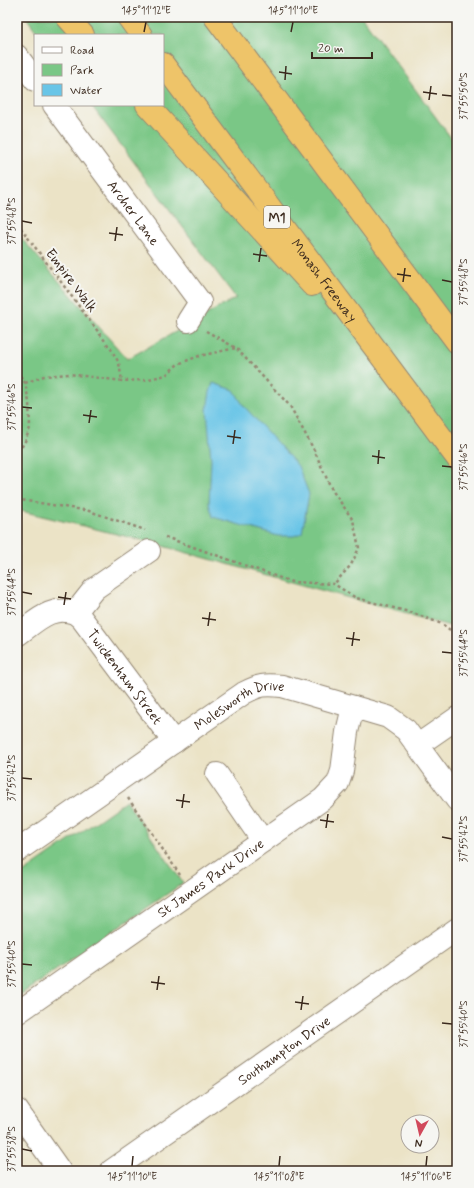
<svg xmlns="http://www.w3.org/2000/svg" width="474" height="1188" font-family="Mynerve,sans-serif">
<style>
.green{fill:#7ac786;stroke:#5a7852}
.water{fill:#69c5e7;stroke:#527882}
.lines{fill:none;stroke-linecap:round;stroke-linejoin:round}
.minor-casing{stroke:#938672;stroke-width:24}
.highway-casing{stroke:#938672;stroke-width:24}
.path{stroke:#938672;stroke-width:2.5;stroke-dasharray:3 3;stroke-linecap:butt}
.minor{stroke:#fff;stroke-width:22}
.highway{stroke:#eec469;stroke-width:22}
.ticks{fill:none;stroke:#3b2a1e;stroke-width:1.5}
.labels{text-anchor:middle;stroke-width:4;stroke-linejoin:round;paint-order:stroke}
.shield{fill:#f6f6f2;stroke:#73675e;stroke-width:1}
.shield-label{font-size:13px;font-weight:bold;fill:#3b2a1e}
.street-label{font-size:14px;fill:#3b2a1e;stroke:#f6f6f2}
.neatline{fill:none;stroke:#3b2a1e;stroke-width:1.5}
.ticks-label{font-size:10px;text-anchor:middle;fill:#3b2a1e}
</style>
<rect width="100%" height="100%" fill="#f6f6f2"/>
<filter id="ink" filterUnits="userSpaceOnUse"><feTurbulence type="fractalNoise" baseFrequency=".025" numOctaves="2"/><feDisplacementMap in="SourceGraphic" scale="8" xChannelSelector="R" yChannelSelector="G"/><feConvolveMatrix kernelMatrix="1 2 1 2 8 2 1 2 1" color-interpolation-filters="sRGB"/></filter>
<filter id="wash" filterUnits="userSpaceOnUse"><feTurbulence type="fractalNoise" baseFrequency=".012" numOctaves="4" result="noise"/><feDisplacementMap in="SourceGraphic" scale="16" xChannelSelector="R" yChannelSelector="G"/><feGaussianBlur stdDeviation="0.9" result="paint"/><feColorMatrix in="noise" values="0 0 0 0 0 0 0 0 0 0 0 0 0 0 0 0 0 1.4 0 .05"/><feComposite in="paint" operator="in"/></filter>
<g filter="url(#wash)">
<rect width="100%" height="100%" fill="#ebe3c6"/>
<path class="green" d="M26,17H362L457,146V628L141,540L17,510V233L127,359L236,298L91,105H163V35H39Z
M126,801L183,883L17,997V877Z"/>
<path class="water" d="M213,383L234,390L243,405L298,466L309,494L302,533L294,536H278L213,517L209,504L211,460L207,409L210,392Z"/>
</g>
<g filter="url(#ink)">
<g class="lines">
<defs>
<g id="minor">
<path d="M17,56L35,80"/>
<path id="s1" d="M54,105L200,302L188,321"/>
<path id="s2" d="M75,613L82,619L174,742"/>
<path d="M17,635C36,622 51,604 75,613L94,589L149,551"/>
<path d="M418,745L457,718"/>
<path d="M217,774L263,841"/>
<path id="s3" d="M17,851L244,693C259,685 265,684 282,686L388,717L406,730L457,800"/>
<path id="s4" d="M17,1013L323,799L338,783L342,771L347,732L353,707"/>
<path d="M17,1110L60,1171"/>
<path id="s5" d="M111,1171L457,929"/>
</g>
<g id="highway">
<path d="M67,17L83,35"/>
<path d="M128,17L141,35"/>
<path d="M215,17L457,342"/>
<path id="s6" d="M163,64L457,458"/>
<path d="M147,105L312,285"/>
</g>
</defs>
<use href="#minor" class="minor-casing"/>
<use href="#highway" class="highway-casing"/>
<path class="path" d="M17,223L111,349L119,363L122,381
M206,331L236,348L290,406L314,450L332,490L353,520L359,548L351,565L334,584
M17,371L25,383L29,402L30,428L24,444L17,451
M25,383L44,376L69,374L122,381L145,380L166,375L178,364L199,356L236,348
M17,498L21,500L89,511L145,530
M165,537L292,582L334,584L356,598L413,613L442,624L457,635
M128,798L180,875"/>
<use href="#minor" class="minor"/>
<use href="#highway" class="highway"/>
</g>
</g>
<path class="ticks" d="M144,32L146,22M291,32L293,22M279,72L292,74M285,80L286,66M423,92L437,94M442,95L452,96M429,100L431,86M22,221L32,223M109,233L123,235M115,241L117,227M253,254L267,256M259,262L261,248M397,274L411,276M442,280L452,282M403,282L405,268M22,407L32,408M83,415L97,417M89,423L91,410M227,436L241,438M233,444L235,430M372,456L385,458M378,464L379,450M442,466L452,467M22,592L32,594M58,597L71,599M64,605L66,592M202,618L216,620M208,626L210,612M346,638L360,640M352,646L354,632M442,652L452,653M22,778L32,779M176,800L190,802M182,808L184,794M320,820L334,822M326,828L328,814M442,837L452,839M22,964L32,965M151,982L165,984M157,990L159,976M295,1002L309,1004M301,1010L303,996M442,1023L452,1024M22,1149L32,1151M132,1166L133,1156M279,1166L280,1156M426,1166L427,1156"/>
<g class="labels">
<rect class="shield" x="264" y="206" width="26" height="22" rx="3"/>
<g class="shield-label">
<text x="277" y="222">M1</text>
</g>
<g class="street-label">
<text dy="5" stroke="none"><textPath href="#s1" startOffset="134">Archer Lane</textPath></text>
<text transform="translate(72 280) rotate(53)" y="5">Empire Walk</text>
<text dy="5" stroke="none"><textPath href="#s6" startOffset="270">Monash Freeway</textPath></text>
<text dy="5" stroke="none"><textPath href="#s2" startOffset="81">Twickenham Street</textPath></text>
<text dy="5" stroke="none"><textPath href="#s3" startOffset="268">Molesworth Drive</textPath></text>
<text dy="5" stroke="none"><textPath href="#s4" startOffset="236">St James Park Drive</textPath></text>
<text dy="5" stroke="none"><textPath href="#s5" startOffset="211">Southampton Drive</textPath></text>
</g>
</g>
<rect width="474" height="1188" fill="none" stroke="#f6f6f2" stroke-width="44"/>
<rect x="34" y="34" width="130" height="72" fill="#f6f6f2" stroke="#aba49d"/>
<rect x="42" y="47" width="20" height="6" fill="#ffffff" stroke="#aba49d"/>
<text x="70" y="54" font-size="12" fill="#3b2a1e">Road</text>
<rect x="42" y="64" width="20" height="12" fill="#7ac786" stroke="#aba49d"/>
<text x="70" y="74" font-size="12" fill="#3b2a1e">Park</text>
<rect x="42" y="84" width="20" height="12" fill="#69c5e7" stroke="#aba49d"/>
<text x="70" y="94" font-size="12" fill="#3b2a1e">Water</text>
<g transform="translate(420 1134) rotate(188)"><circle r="19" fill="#f6f6f2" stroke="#aba49d"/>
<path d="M0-3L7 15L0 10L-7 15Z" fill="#d1495b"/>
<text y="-6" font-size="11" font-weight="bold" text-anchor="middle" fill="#3b2a1e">N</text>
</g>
<path d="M312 52v6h60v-6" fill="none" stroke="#3b2a1e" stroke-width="2"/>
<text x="318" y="52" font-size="12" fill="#3b2a1e" stroke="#f6f6f2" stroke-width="3" paint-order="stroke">20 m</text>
<rect x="22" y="22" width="430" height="1144" class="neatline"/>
<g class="ticks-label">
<text x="146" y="14">145°11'12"E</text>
<text x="293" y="14">145°11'10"E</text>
<text transform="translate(463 96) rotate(-90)" y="4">37°55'50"S</text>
<text transform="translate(11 221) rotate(-90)" y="4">37°55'48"S</text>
<text transform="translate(463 282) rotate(-90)" y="4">37°55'48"S</text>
<text transform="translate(11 407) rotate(-90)" y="4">37°55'46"S</text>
<text transform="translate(463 467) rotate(-90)" y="4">37°55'46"S</text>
<text transform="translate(11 592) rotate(-90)" y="4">37°55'44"S</text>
<text transform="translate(463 653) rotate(-90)" y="4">37°55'44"S</text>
<text transform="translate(11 778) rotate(-90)" y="4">37°55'42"S</text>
<text transform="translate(463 839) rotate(-90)" y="4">37°55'42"S</text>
<text transform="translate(11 964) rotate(-90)" y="4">37°55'40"S</text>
<text transform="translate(463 1024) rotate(-90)" y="4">37°55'40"S</text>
<text transform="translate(11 1149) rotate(-90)" y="4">37°55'38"S</text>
<text x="132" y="1180">145°11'10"E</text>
<text x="279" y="1180">145°11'08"E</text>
<text x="426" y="1180">145°11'06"E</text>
</g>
</svg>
